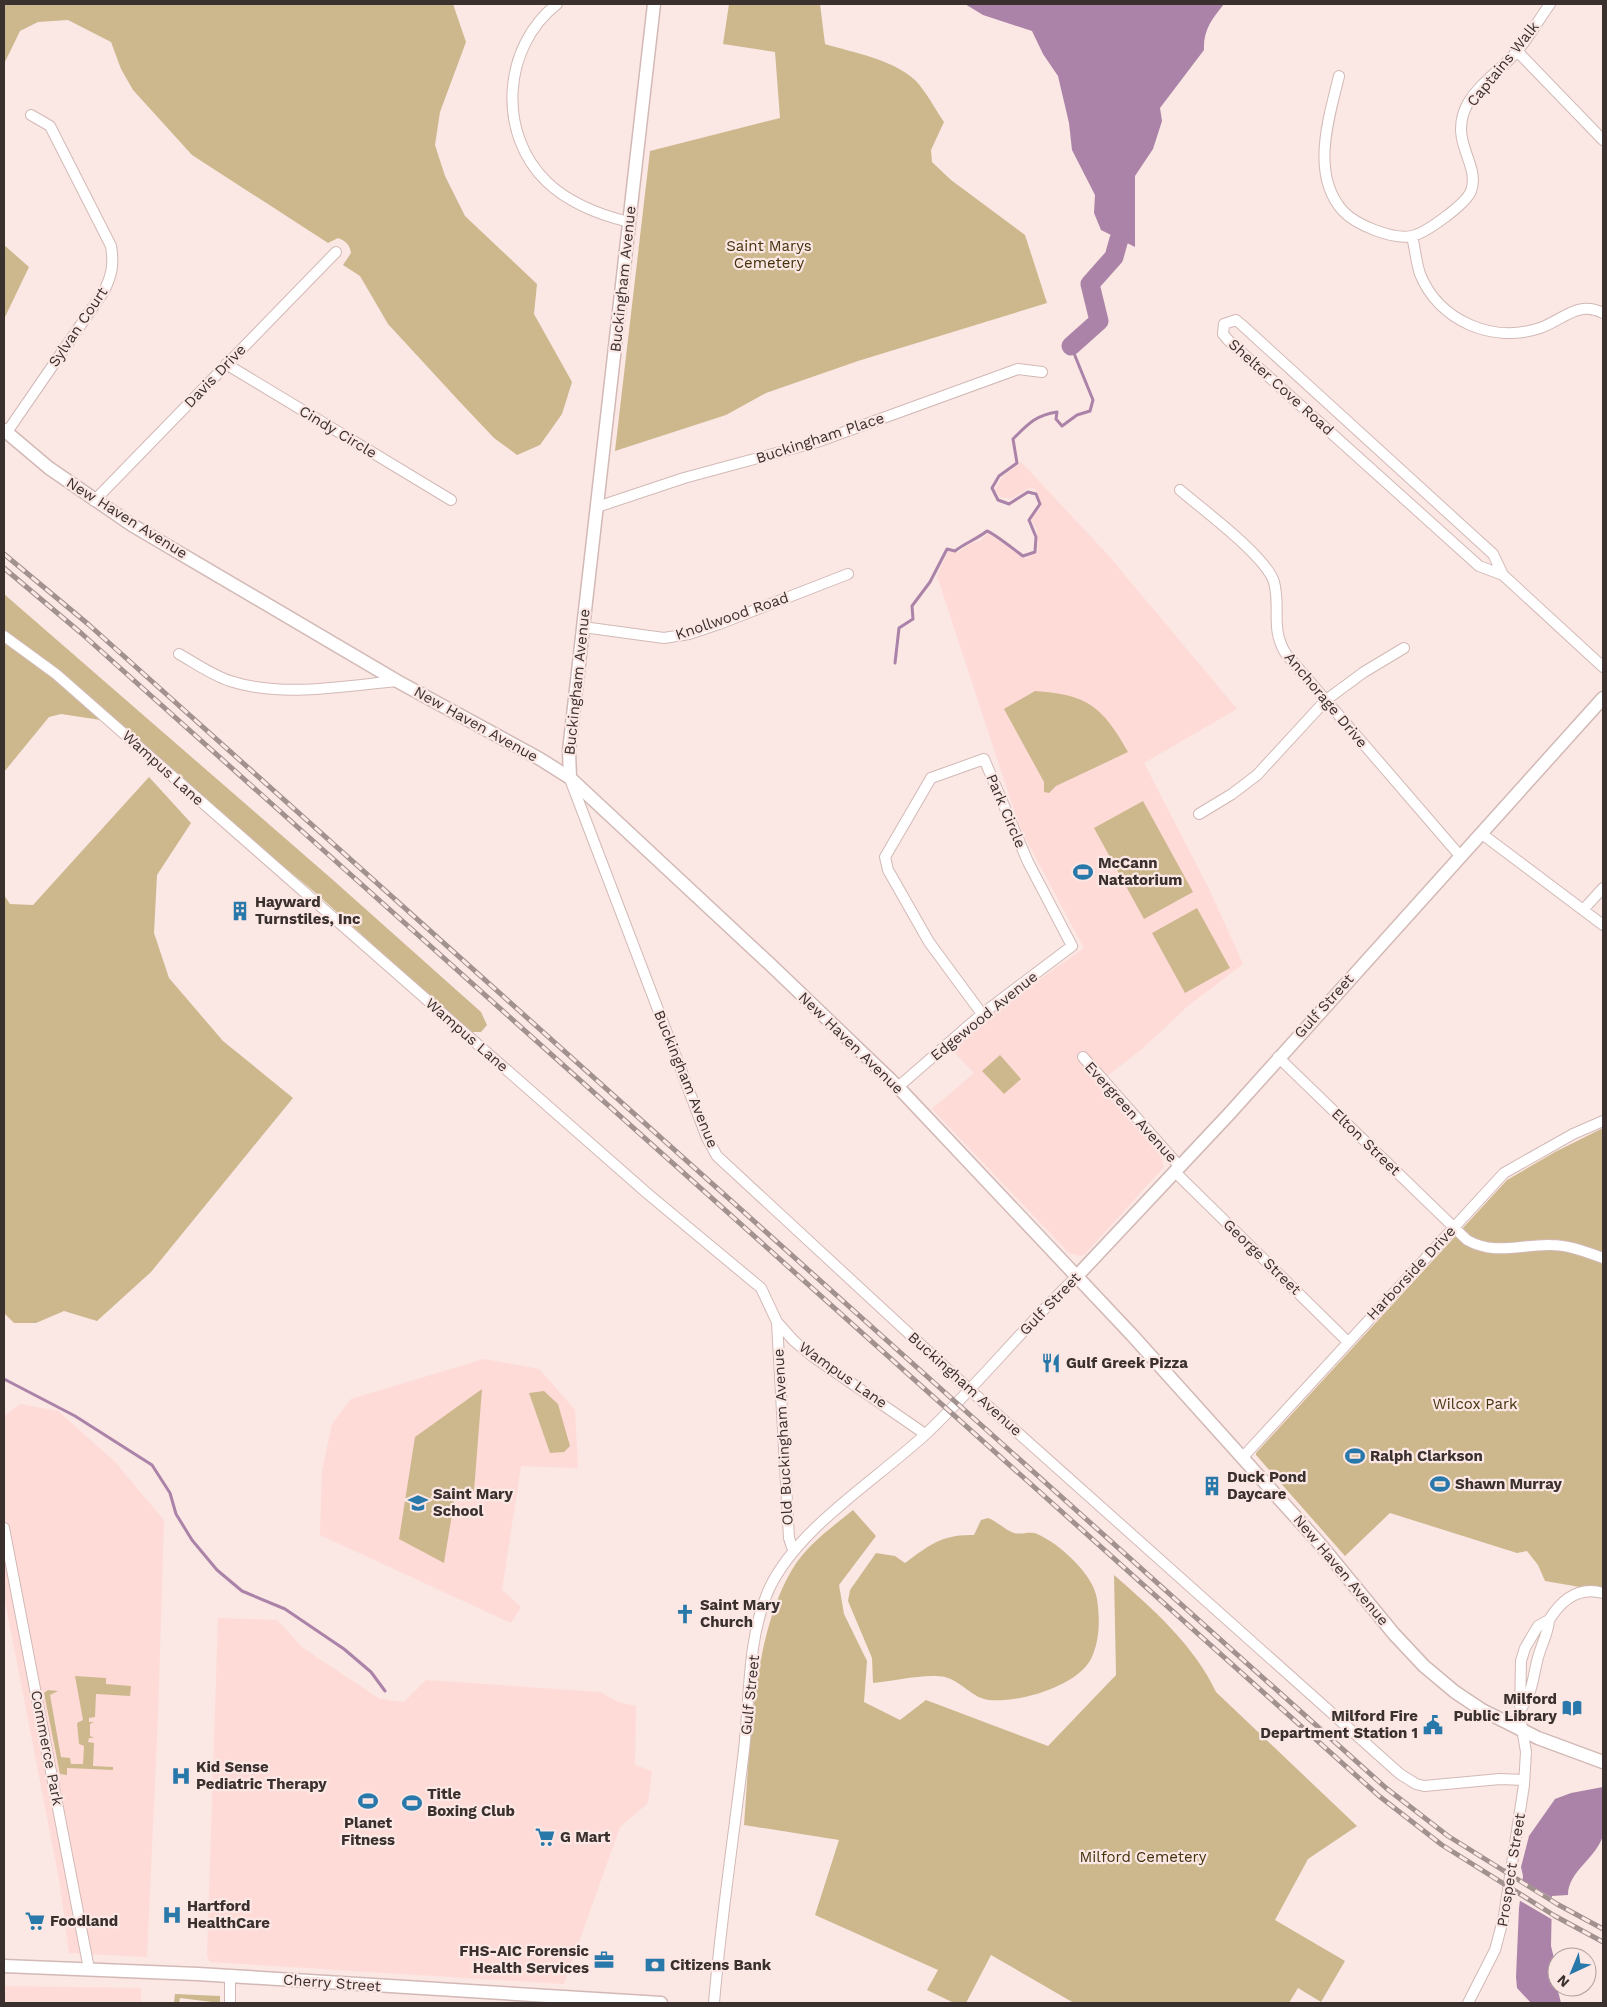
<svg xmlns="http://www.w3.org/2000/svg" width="1607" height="2007" font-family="'Work Sans',sans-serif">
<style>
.built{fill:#fedbd7}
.green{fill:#cdb88e}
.water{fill:#ab83a8}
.pier{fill:#fbe7e4}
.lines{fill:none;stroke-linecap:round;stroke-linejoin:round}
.stream{stroke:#ab83a8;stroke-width:3}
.river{stroke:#ab83a8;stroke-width:19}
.minor-casing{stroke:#d2b9b6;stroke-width:12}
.major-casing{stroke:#d2b9b6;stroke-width:15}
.minor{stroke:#fff;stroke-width:10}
.major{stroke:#fff;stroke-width:12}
.rail-casing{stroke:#a1918f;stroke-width:5}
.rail{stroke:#fbe7e4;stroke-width:3;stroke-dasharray:9;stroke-linecap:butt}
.labels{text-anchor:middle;stroke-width:4.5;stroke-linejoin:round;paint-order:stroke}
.street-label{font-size:15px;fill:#3a302e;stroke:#fbe7e4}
.park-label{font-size:15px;fill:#43320a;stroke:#fbe7e4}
.poi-label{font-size:15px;font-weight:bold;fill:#3a302e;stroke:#fbe7e4;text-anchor:start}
</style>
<rect width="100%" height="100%" fill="#fbe7e4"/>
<path class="built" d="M1021,462L1108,555L1237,709L1144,763L1210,891L1243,964L1189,1005L1142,1049L1097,1084L1161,1156L1164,1167L1085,1254L1080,1256L1069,1253L932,1109L974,1073L952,1050L999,1008L1084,948L1020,828L937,576L948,551L959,552L969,544L980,541L988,533L1024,558H1027L1038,552L1037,531L1031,519L1041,507V503L1035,489L1029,488L1011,499L1000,497L995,490L1002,477Z
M484,1359L539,1369L575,1410L578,1468L521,1466L502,1590L521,1607L511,1623L320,1535L322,1471L332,1424L351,1399Z
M20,1404L58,1411L115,1462L164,1520L158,1716L147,1957L69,1953L59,1879L4,1596V1416Z
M218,1618L277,1620L303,1648L380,1699L404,1702L426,1680L600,1692L618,1702L636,1706L635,1765L652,1771L648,1803L620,1827L564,1984L210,1962L207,1956Z
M4,1986L141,1988V2003H4Z"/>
<path class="green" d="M4,4H453L466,42L440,112L435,145L445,176L465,216L537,284L534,314L572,382L562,414L540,445L517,455L494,438L459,401L388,324L360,276L343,265L351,253C350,245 346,241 338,238L328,243L192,155L133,90L121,69L111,42L68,20L38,22L20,31L4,64Z
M729,4H820L825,44C854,53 892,59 915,80C926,91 935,109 944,122L931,150L932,162L951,180L1025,235L1047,303L858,361L766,393L726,415L615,451L650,151L780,118L775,52L723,44Z
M4,245L29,267L5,317L4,315Z
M4,594L333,880L481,1012L487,1025L481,1032H469L317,894L204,801L114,722L61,714L49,717L4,772Z
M1035,691C1087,694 1103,707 1128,752L1056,786L1049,793L1044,792V782L1004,709Z
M149,777L191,823L157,875L154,933L169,978L223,1041L293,1098L151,1272L97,1321L64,1311L36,1323H14L4,1313V895L10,904L33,905Z
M1143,801L1193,892L1144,919L1094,828Z
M1197,908L1230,968L1185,993L1152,933Z
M1000,1055L1021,1079L1004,1094L982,1071Z
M1603,1128V1591L1545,1581L1538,1565L1527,1551L1517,1553L1390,1513L1345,1556L1256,1455V1453L1507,1180L1555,1152Z
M482,1389L474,1491L456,1490L444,1563L399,1539L415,1437Z
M544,1391L558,1404L570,1446L564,1452L550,1453L529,1393Z
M853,1510L876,1536L839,1585L844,1614L867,1661L864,1702L900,1720L926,1700L1048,1746L1116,1675L1114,1575C1153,1609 1194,1645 1216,1692L1357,1826L1308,1859L1275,1920L1345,1961L1321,2002L1298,1988L1289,2003H1074L991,1955L966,2003H954L927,1990L938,1970L815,1915L839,1840L744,1825C750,1748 752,1635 793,1568C808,1544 831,1528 853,1510Z
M988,1518C997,1521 1005,1530 1014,1533C1021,1535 1030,1531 1037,1534C1059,1543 1094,1575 1097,1599C1100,1619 1100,1640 1091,1659C1076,1687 1018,1703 989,1700C972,1698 961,1681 945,1677C925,1673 894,1681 873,1683L872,1658L848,1601L850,1590L876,1553L895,1556L905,1563C929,1545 943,1534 974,1535L981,1520Z
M75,1676L106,1678V1684L131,1686L130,1696L96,1694L95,1717L89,1718V1722H94L90,1724V1736L94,1738H89L88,1742L94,1743L93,1766L113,1767V1770L67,1768V1775L60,1774L44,1693L48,1690L58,1691L50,1695L61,1757L70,1758L71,1764H83L84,1746L79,1744L77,1723L83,1720Z
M175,1994L220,1996V2003L180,1998L179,2003H174Z"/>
<path class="water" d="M965,4H1224C1212,19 1203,30 1204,50L1160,108L1162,121L1153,149L1135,176V247L1101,230L1094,213L1095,195L1072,150L1069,123L1058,76L1043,54L1032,31L983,15Z
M1603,1787C1603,1802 1607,1821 1603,1835C1597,1858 1568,1871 1568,1895L1552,1896L1551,1946L1557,1971V1987L1561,2003H1531L1517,1988L1516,1977L1519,1908L1523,1876L1521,1867L1529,1836L1555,1799L1571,1793Z"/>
<path class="pier" d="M1520,1879L1554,1899L1553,1920L1517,1899Z"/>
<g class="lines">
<path class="stream" d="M895,663L899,628L913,619L912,606L930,582L947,549L955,551C965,543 977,539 987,531C992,532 1016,551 1023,556L1035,552L1036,537L1029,520L1040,504L1036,494L1028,492L1009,504L998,500L992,488L999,476L1017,463L1013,439C1028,424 1036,415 1057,412L1056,419L1062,426L1077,415L1090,411L1093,400L1071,346
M4,1379L75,1416L152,1465L170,1493L176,1514L192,1540L217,1570L242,1591L285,1609L344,1649L371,1672L385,1691"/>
<path class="river" d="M1071,346L1099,321L1090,284L1114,257L1119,239"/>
<defs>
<path id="minor" d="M557,4C502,47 497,134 547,182C569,203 600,215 629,222
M1517,51L1603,140
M1339,76C1329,118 1310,174 1343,211C1356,225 1393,240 1412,236C1426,233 1466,204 1471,191C1481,163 1447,141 1468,103C1480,82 1503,69 1518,50C1530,36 1539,19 1550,4
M1412,236C1415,248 1416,262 1420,274C1439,321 1493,344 1540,328C1563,320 1578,300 1603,313
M226,364L451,500
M7,432L104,291C112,275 114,264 111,246L50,126L31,115
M1180,490C1203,510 1266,556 1274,582C1281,608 1270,629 1286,654L1461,857
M94,501L336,252
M597,507L684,478L817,442L1018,369L1042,372
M1503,575L1479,566L1229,341L1223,334L1224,324L1236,320L1242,325L1493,554L1503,575L1603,667
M583,627L664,638L689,634L719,624L848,574
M4,636L56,674L648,1194L761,1288L777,1322L794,1341L812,1356L925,1434
M179,654C195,663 212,675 230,681C282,698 344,686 397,681
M570,779L707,1138L717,1156L970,1390L1400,1774L1416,1784L1424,1786L1500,1779L1524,1780
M1199,814L1232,794L1257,775L1326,700L1364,672L1404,648
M1482,834L1603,925
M1583,910L1603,888
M1083,1057L1180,1167
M1278,1057L1467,1240C1495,1256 1521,1244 1551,1245C1569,1245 1586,1252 1603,1258
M898,1087L982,1014L1072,946L1028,862L984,759L931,778L885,857L888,870L929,942L982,1014
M1175,1172L1348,1342
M777,1322L789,1538L793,1550
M1243,1457L1504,1173L1573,1134L1603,1121
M4,1528L89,1969
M1549,1620C1562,1599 1579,1586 1603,1593
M230,2003V1976
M714,2003C721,1918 734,1835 744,1750C750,1697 747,1639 769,1589C798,1527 878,1479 928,1432C980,1382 1025,1326 1077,1276
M1468,2003L1495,1950L1504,1916L1524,1785L1526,1752L1520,1716L1521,1661L1525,1648L1538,1626L1549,1620C1548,1633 1543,1641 1539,1654C1533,1673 1534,1690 1522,1707"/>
<path id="major" d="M4,430L49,468L132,525L397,681L540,759L570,778L774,968L898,1087L1132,1335L1320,1544L1394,1634L1424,1666L1455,1692L1482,1710L1538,1738L1603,1762
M570,778L569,751L654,4
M1077,1276L1230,1113L1603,698
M4,1966L198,1974L661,2003"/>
</defs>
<use href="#minor" class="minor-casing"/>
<use href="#major" class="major-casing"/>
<use href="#minor" class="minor"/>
<use href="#major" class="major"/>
<defs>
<path id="rail" d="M4,554L88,624L1386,1788L1448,1836L1557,1904L1603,1929
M4,568L81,633L1379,1796L1442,1845L1555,1916L1603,1942"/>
</defs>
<use href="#rail" class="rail-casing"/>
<use href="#rail" class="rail"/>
</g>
<defs>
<symbol id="stadium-bare" viewBox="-9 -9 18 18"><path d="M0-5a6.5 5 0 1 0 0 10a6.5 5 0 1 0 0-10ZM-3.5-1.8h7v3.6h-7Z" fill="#2978aa" stroke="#fbe7e4" stroke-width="2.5" paint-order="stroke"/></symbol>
<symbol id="building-bare" viewBox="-9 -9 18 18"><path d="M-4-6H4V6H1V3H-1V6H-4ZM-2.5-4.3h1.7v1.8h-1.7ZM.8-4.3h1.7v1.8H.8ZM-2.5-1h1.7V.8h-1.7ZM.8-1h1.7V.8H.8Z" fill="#2978aa" stroke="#fbe7e4" stroke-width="2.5" paint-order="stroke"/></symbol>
<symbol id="restaurant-bare" viewBox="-9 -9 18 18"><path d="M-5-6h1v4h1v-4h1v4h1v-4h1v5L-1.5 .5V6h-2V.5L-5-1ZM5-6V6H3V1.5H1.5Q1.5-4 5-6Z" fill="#2978aa" stroke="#fbe7e4" stroke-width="2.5" paint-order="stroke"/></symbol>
<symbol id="school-bare" viewBox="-9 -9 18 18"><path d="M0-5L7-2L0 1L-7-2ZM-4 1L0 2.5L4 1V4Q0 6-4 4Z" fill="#2978aa" stroke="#fbe7e4" stroke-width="2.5" paint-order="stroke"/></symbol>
<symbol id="church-bare" viewBox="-9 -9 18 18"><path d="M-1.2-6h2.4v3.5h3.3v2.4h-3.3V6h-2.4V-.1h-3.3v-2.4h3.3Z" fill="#2978aa" stroke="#fbe7e4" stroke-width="2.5" paint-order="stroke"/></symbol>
<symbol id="library-bare" viewBox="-9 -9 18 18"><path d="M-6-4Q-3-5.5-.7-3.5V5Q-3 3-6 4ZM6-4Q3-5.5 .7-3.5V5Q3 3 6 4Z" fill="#2978aa" stroke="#fbe7e4" stroke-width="2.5" paint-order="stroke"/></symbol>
<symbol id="civic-bare" viewBox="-9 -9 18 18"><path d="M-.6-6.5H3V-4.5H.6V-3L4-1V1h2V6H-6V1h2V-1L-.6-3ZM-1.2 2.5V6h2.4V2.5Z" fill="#2978aa" stroke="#fbe7e4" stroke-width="2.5" paint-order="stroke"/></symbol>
<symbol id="hospital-bare" viewBox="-9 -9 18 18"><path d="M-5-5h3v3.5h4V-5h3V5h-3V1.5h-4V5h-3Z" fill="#2978aa" stroke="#fbe7e4" stroke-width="2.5" paint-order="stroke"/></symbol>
<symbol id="supermarket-bare" viewBox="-9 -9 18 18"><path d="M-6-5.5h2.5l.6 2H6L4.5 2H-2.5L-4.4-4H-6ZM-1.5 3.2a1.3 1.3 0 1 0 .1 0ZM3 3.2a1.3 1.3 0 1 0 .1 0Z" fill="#2978aa" stroke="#fbe7e4" stroke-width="2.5" paint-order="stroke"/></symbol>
<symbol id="office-bare" viewBox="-9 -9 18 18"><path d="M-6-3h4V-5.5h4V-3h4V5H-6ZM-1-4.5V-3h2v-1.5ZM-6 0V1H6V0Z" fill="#2978aa" stroke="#fbe7e4" stroke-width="2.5" paint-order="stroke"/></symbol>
<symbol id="bank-bare" viewBox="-9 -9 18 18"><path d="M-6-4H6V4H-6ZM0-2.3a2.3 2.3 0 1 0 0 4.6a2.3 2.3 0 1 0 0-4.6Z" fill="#2978aa" stroke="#fbe7e4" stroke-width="2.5" paint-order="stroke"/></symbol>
</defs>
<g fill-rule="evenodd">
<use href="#stadium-bare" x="1069" y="858" width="28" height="28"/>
<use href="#building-bare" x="226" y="897" width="28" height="28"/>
<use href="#restaurant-bare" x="1037" y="1349" width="28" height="28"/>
<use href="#stadium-bare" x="1341" y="1442" width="28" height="28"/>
<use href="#stadium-bare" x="1426" y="1470" width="28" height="28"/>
<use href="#building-bare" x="1198" y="1472" width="28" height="28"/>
<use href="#school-bare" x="404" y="1489" width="28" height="28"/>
<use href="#church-bare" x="671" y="1600" width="28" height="28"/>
<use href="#library-bare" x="1558" y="1694" width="28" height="28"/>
<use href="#civic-bare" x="1419" y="1711" width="28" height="28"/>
<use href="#hospital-bare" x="167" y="1762" width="28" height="28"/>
<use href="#stadium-bare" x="354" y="1787" width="28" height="28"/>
<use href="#stadium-bare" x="398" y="1789" width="28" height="28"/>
<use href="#supermarket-bare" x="531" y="1823" width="28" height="28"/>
<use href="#hospital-bare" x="158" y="1901" width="28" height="28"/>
<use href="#supermarket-bare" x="21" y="1907" width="28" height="28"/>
<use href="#office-bare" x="590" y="1946" width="28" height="28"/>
<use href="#bank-bare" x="641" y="1951" width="28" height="28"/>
</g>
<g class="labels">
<g class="street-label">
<text transform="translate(1503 64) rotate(-51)" y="5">Captains Walk</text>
<text transform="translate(623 279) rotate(-84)" y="5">Buckingham Avenue</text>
<text transform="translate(78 327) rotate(-56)" y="5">Sylvan Court</text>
<text transform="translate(215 376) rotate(-46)" y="5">Davis Drive</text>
<text transform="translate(1281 387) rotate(42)" y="5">Shelter Cove Road</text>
<text transform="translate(338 432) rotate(31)" y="5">Cindy Circle</text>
<text transform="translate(820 438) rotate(-18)" y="5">Buckingham Place</text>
<text transform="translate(127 518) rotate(32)" y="5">New Haven Avenue</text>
<text transform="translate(732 616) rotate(-19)" y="5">Knollwood Road</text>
<text transform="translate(577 682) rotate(-84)" y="5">Buckingham Avenue</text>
<text transform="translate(1326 700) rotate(50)" y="5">Anchorage Drive</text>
<text transform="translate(476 724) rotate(29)" y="5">New Haven Avenue</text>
<text transform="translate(163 768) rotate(42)" y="5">Wampus Lane</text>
<text transform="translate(1006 811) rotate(67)" y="5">Park Circle</text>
<text transform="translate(1324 1006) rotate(-48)" y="5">Gulf Street</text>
<text transform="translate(984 1016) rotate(-39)" y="5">Edgewood Avenue</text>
<text transform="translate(467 1035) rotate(41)" y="5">Wampus Lane</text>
<text transform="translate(851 1043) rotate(44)" y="5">New Haven Avenue</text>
<text transform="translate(686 1079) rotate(68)" y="5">Buckingham Avenue</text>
<text transform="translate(1131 1112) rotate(48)" y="5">Evergreen Avenue</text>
<text transform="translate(1366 1142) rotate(44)" y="5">Elton Street</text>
<text transform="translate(1262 1257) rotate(44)" y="5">George Street</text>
<text transform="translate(1411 1273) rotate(-47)" y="5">Harborside Drive</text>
<text transform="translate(1050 1304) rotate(-46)" y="5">Gulf Street</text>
<text transform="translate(843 1375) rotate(35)" y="5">Wampus Lane</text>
<text transform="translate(965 1384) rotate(42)" y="5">Buckingham Avenue</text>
<text transform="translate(783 1437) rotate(-93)" y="5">Old Buckingham Avenue</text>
<text transform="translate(1341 1570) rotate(50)" y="5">New Haven Avenue</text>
<text transform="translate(750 1695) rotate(-84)" y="5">Gulf Street</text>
<text transform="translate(47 1748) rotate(79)" y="5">Commerce Park</text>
<text transform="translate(1511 1870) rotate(-81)" y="5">Prospect Street</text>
<text transform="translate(332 1983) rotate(4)" y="5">Cherry Street</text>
</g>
<g class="park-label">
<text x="769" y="251">Saint Marys<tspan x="769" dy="17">Cemetery</tspan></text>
<text x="1475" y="1409">Wilcox Park</text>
<text x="1143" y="1862">Milford Cemetery</text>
</g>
<g class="poi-label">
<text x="1098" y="868">McCann<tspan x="1098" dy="17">Natatorium</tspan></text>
<text x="255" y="907">Hayward<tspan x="255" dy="17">Turnstiles, Inc</tspan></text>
<text x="1066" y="1368">Gulf Greek Pizza</text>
<text x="1370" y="1461">Ralph Clarkson</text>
<text x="1227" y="1482">Duck Pond<tspan x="1227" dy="17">Daycare</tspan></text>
<text x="1455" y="1489">Shawn Murray</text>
<text x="433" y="1499">Saint Mary<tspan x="433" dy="17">School</tspan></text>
<text x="700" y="1610">Saint Mary<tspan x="700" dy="17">Church</tspan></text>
<text x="1557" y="1704" text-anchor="end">Milford<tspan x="1557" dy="17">Public Library</tspan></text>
<text x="1418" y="1721" text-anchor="end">Milford Fire<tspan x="1418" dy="17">Department Station 1</tspan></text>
<text x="196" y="1772">Kid Sense<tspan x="196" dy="17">Pediatric Therapy</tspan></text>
<text x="427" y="1799">Title<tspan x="427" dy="17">Boxing Club</tspan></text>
<text x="368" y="1828" text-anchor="middle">Planet<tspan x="368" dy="17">Fitness</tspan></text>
<text x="560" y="1842">G Mart</text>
<text x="187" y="1911">Hartford<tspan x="187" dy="17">HealthCare</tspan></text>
<text x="50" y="1926">Foodland</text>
<text x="589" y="1956" text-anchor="end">FHS-AIC Forensic<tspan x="589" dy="17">Health Services</tspan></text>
<text x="670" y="1970">Citizens Bank</text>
</g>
</g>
<rect width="1607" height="2007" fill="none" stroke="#3a302e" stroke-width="10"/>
<g transform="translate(1572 1972) rotate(224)"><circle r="24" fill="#fbe7e4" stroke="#ae9e9b"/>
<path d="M0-4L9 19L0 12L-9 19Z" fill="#2978aa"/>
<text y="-8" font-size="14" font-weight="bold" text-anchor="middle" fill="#3a302e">N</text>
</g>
</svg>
